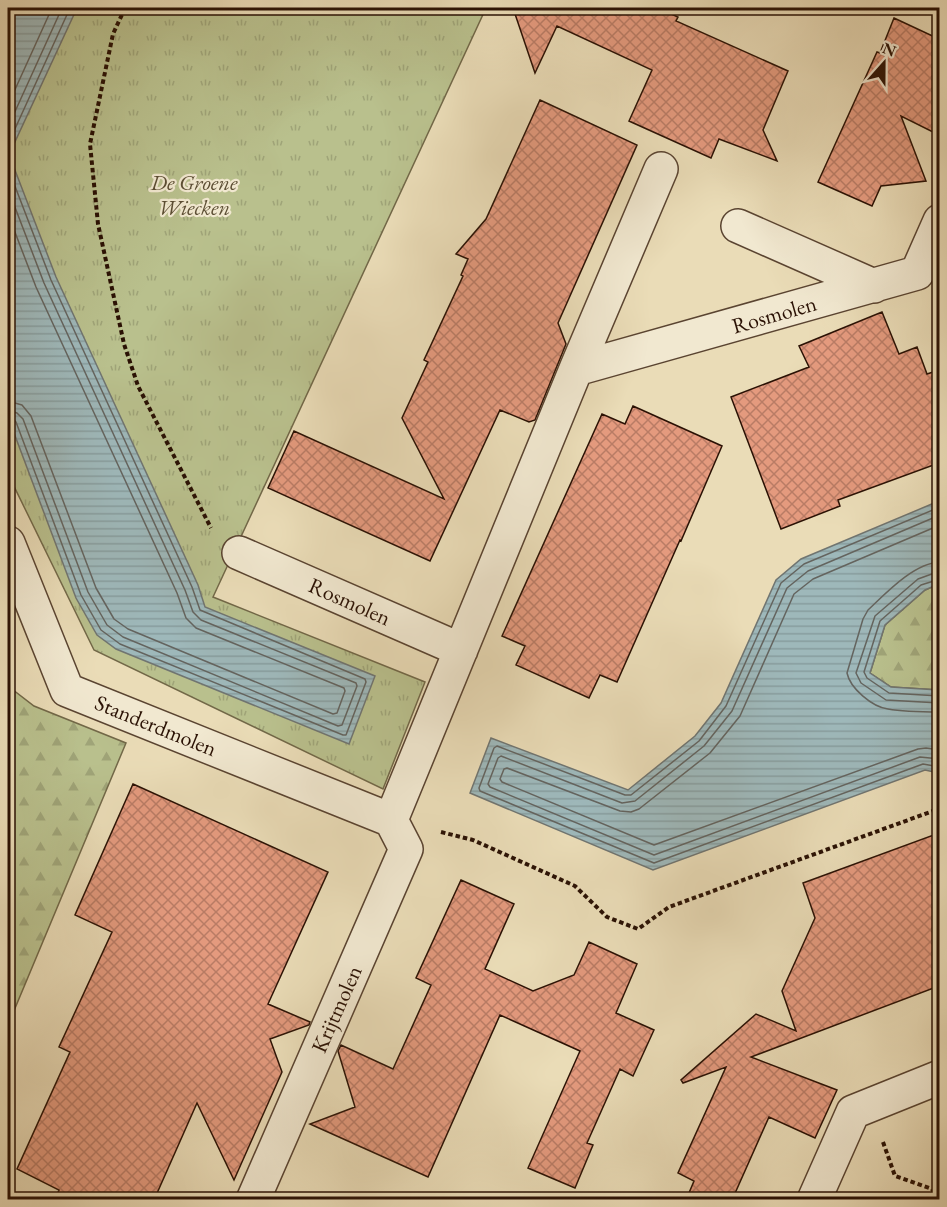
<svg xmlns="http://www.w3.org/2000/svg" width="947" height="1207" font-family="'EB Garamond',serif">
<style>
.forest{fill:url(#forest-firs);stroke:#726848;stroke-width:1.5}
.park{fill:url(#park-tufts);stroke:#726848;stroke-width:1.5}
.water{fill:url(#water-rules);stroke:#707571;stroke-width:1.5}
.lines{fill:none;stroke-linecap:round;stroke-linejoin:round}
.shore{stroke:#64645f;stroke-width:1.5}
.building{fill:url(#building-cross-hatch);stroke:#2a1104;stroke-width:1.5}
.street-casing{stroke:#5a4431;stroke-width:36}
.path{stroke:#2a1104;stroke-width:4;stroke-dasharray:4.5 3;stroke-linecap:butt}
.street{stroke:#f1e8d0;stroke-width:33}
.labels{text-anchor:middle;stroke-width:4.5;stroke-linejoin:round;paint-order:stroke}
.park-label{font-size:22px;font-style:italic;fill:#5c4e34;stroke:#f1e8d0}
.street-label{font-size:22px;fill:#2a1104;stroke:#f1e8d0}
</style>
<defs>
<pattern id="forest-firs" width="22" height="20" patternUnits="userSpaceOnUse" patternTransform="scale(1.5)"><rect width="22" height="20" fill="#b9c08d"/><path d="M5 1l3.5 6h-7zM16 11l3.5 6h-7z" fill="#9fa478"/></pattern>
<pattern id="park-tufts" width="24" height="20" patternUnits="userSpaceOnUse" patternTransform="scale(1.5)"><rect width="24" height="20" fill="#b9c08d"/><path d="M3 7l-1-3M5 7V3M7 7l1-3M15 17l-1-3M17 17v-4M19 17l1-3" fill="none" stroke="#9fa478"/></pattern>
<pattern id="water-rules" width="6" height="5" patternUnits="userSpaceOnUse" patternTransform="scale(1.5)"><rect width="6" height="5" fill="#9eb8ba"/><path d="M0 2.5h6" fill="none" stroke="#889d9e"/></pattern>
<pattern id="building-cross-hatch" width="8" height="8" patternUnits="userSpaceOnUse" patternTransform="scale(1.5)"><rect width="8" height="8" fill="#e49a7e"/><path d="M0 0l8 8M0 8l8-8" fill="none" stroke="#b97c65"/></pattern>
</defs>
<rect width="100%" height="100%" fill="#eadcb7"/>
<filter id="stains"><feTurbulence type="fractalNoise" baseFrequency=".00333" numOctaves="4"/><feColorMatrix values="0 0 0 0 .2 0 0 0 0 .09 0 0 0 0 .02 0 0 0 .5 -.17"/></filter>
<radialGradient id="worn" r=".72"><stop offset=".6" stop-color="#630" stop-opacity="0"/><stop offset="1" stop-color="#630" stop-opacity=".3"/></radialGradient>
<path class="forest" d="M939,584V690L891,687L870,673L885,625L925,590Z
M8,686L34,706L126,743L8,1025Z"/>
<path class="park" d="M8,8H486L213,597L425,682L383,789L94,650L8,474Z"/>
<path class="water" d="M8,8H77L14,144L13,165L56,277L198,585L205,607L375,676L349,744L116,649L97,635L76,598L8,417Z
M939,501V584L925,590L885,625L870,673L891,687L939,690V773L925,770L653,870L470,793L491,738L628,790L695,736L721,703L776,580L801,559Z"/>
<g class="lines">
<path class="shore" d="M8,105L52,8
M8,127L62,8
M8,153L9,142L70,8
M8,168L51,280L192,587L200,610L365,679L366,682L346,735H343L120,644L101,630L81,595L16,422L12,418H8
M8,189L44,283L185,590L193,612L201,620L356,683L357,686L342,725L338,726L123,637L107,625L88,592L23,419L17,413L8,410
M8,214L36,287L177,593L186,618L196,628L344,688L345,691L337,713L333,714L128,629L114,619L96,588L31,416L22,405L8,401
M940,507L804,564L781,583L726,706L699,741L631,795H625L497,746L494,748L479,788L480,791L654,863L923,764L940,767
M940,515L808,571L787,588L732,711L704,746L635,801L622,803L501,756L498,758L488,784L490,787L654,855L920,757L940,759
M940,525L813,579L794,594L740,716L710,753L639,809L631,812L620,811L507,768L504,769L500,779L502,782L654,845L918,749L926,748L940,750
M940,562C914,563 886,593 868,610L863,619L847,673C850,688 872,707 888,709C904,712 923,712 940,712
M940,571L918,579L875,616L856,673L861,683L886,700L940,703
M940,579L921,585L880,621L864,672L867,678L889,693L940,696"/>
</g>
<path class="building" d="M513,8H658L678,17L676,21L788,71L763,130L777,161L719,139L711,158L629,121L652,70L557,26L535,73Z
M894,18L939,39V135L901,116L926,181L881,186L872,206L818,182L877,52L880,53Z
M540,100L637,145L558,323L566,344L535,420L529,422L500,410L430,561L268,488L294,431L444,499L402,418L428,362L424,360L463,276L461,275L468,259L456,254L486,219Z
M882,312L899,354L917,347L927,374L939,370V463L838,500L840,506L781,529L731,397L809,367L799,346Z
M633,406L722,446L681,541L680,540L617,682L600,675L589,698L516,665L525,646L502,636L602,414L625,424Z
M133,784L328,872L268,1004L310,1022L309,1025L270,1039L282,1072L234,1180L197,1103L154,1200H55L59,1190L17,1169L70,1052L59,1047L112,932L75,915Z
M939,833V986L751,1057L837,1090L815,1138L769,1117L732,1200H686L694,1181L678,1173L726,1067L683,1083L681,1080L756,1014L796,1031L782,991L815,918L803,883Z
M461,880L514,904L485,969L533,991L574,975L589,942L637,964L616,1013L654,1030L633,1076L620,1069L587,1143L593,1145L575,1188L528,1168L580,1051L500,1015L428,1177L310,1124L355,1107L338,1051L341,1045L393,1069L431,985L416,978Z"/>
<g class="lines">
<defs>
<path id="street" d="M738,226L874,286
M576,369L661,169
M8,543L67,690L391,820
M239,553L461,650
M391,820L576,369L917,273L940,221
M253,1200L406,849L391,820
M814,1200L853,1112L940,1077"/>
</defs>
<use href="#street" class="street-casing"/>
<path class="path" d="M125,8L113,34L90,144L98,224L124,344L138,386L211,528
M441,832L473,840L575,886L607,917L638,929L669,907L933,811L940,814
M883,1142L895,1176L932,1189L937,1200"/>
<use href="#street" class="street"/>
</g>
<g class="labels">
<g class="park-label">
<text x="194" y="190">De Groene<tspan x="194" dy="25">Wiecken</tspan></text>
</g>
<g class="street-label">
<text transform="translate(774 314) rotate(-16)" y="8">Rosmolen</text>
<text transform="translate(350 601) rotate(24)" y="8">Rosmolen</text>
<text transform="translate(156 725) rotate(22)" y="8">Standerdmolen</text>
<text transform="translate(336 1009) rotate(-66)" y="8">Krijtmolen</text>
</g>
</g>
<rect width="947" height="1207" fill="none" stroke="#eadcb7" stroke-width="30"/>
<rect x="9" y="9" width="929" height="1189" fill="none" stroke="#2a1104" stroke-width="3"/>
<rect x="15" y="15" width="917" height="1177" fill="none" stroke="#2a1104" stroke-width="1.5"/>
<g transform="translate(884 63) rotate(21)" stroke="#f1e8d0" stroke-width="4.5" paint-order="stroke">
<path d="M0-4.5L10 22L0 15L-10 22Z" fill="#2a1104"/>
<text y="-9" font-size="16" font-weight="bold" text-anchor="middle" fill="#2a1104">N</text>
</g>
<rect width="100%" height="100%" filter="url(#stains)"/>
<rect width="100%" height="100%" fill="url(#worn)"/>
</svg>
